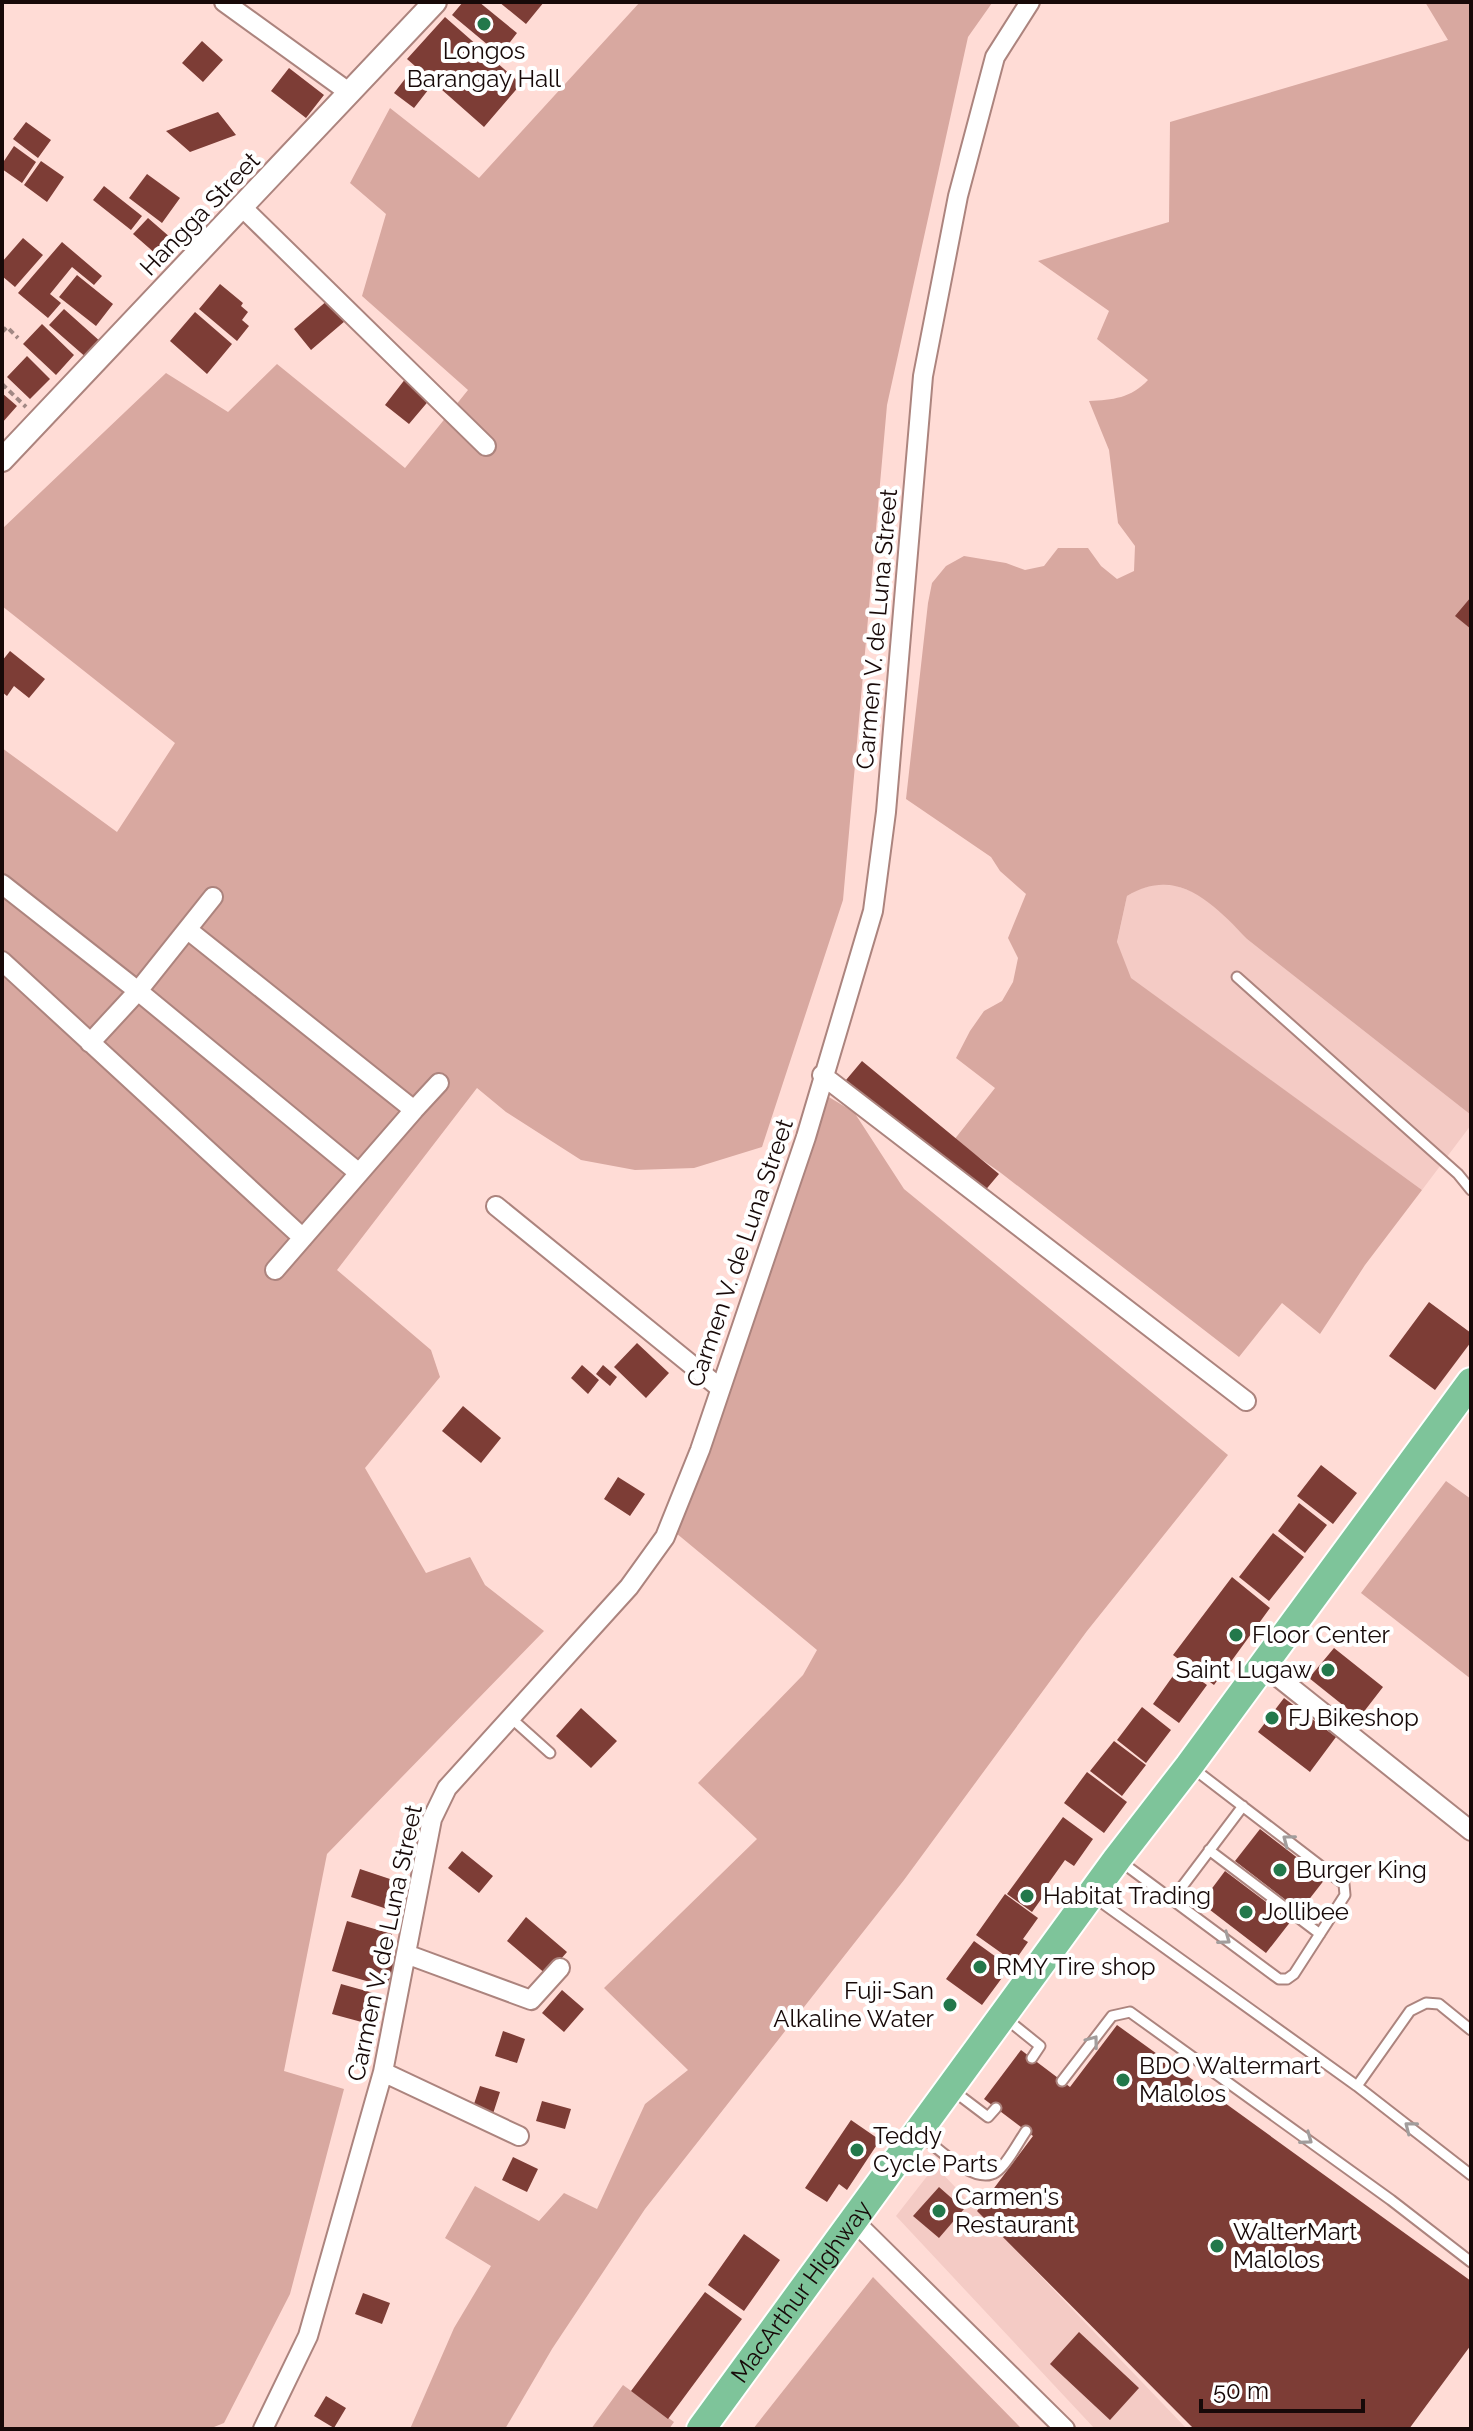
<svg xmlns="http://www.w3.org/2000/svg" width="1473" height="2431" font-family="Raleway,sans-serif">
<style>
.built{fill:#f4cbc5}
.green{fill:#d8a8a0}
.building{fill:#7d3d36}
.lines{fill:none;stroke-linecap:round;stroke-linejoin:round}
.service-casing{stroke:#ac847e;stroke-width:13}
.minor-casing{stroke:#ac847e;stroke-width:22}
.tertiary-casing{stroke:#ac847e;stroke-width:26}
.trunk-casing{stroke:#fff;stroke-width:32}
.path{stroke:#a28884;stroke-width:4;stroke-dasharray:6 4;stroke-linecap:butt}
.service{stroke:#fff;stroke-width:9}
.minor{stroke:#fff;stroke-width:18}
.tertiary{stroke:#fff;stroke-width:22}
.trunk{stroke:#7ec49a;stroke-width:28}
.oneway{stroke:#a29d9c}
.poi-dot{fill:#23784b;stroke:#fff;stroke-width:3}
.labels{text-anchor:middle;stroke-width:8;stroke-linejoin:round;paint-order:stroke}
.poi-label{font-size:24px;fill:#170908;stroke:#fff;text-anchor:start}
.street-label{font-size:24px;fill:#170908;stroke:#fff}
</style>
<rect width="100%" height="100%" fill="#ffdcd6"/>
<path class="built" d="M1158,884L1176,886L1200,894L1221,911L1247,939L1471,1115V1125L1422,1190L1130,978L1117,943L1127,896L1139,889Z
M935,2166L1187,2429H1095L896,2216Z"/>
<path class="green" d="M640,2L992,3L968,37L887,405L843,900L762,1147L694,1168L635,1170L581,1160L506,1112L477,1088L337,1270L431,1350L440,1377L365,1468L426,1573L470,1557L485,1585L544,1631L327,1854L284,2071L344,2089L290,2294L224,2423L209,2429H2V748L117,832L175,743L2,606V529L166,373L228,412L277,364L405,468L468,390L362,296L386,214L350,183L390,108L479,178Z
M1425,2H1471V1115L1247,939C1214,904 1177,865 1127,896L1117,942L1131,978L1422,1190L1365,1265L1320,1334L1282,1303L1239,1357L1001,1173L954,1140L995,1088L956,1058L970,1031L984,1011L1002,1001L1013,982L1018,958L1008,938L1026,894L1000,871L991,857L906,799L928,603L932,583L946,566L964,556L1006,563L1025,570L1044,566L1058,548H1088L1101,566L1117,579L1134,571L1135,546L1118,523L1109,450L1089,401C1113,400 1131,398 1148,380L1097,339L1109,311L1038,261L1169,222L1170,122L1448,40Z
M822,1093L854,1112L904,1189L1228,1455L1087,1631L904,1880L645,2209L552,2349L505,2429H410L454,2328L491,2266L445,2238L475,2186L539,2221L564,2193L597,2209L645,2104L688,2070L604,1988L757,1839L698,1783L803,1675L817,1650L676,1533C731,1389 785,1242 822,1093Z
M1446,1481L1471,1499V1679L1361,1593Z
M873,2277L1022,2429H753Z
M623,2385L674,2422L669,2429H591Z"/>
<path class="building" d="M463,2H479L517,33L500,55L452,15Z
M499,2H544L526,24Z
M445,17L521,84L484,127L407,59Z
M202,41L223,60L203,82L182,63Z
M289,68L324,95L306,118L271,91Z
M412,70L432,85L414,108L394,93Z
M218,112L236,135L190,152L166,131Z
M26,122L51,140L38,158L13,139Z
M14,146L36,162L22,183L2,169V164Z
M41,161L64,177L47,202L24,185Z
M147,174L180,198L162,223L129,198Z
M104,186L142,216L131,230L93,200Z
M148,218L179,245L164,261L133,234Z
M23,238L43,255L15,287L2,276V262Z
M62,242L102,276L94,285L72,267L50,294L61,303L48,318L18,293Z
M77,275L113,304L96,326L59,297Z
M220,284L243,303L241,306L248,312L242,320L249,326L237,341L199,309Z
M328,300L345,321L311,350L294,329Z
M64,309L102,343L88,359L49,325Z
M195,312L232,344L207,374L170,341Z
M42,324L74,355L56,375L23,344Z
M27,356L50,379L30,399L7,377Z
M406,378L431,398L409,424L385,405Z
M2,393L17,406L2,423Z
M1471,597V629L1455,616Z
M10,651L45,679L29,698L14,686L7,696L2,692V661Z
M862,1061L999,1174L983,1193L846,1080Z
M1429,1302L1471,1333V1342L1435,1390L1389,1356Z
M637,1343L669,1373L646,1398L614,1367Z
M582,1365L599,1380L588,1394L571,1378Z
M603,1365L617,1377L610,1386L596,1374Z
M463,1406L501,1438L481,1463L442,1431Z
M1321,1465L1357,1493L1333,1524L1297,1496Z
M618,1477L645,1494L630,1516L604,1499Z
M1299,1503L1327,1525L1305,1553L1278,1531Z
M1273,1533L1304,1557L1269,1601L1239,1577Z
M1232,1577L1270,1608L1214,1685L1173,1655Z
M1334,1648L1383,1687L1359,1718L1309,1678Z
M1180,1666L1207,1685L1179,1723L1153,1704Z
M1284,1698L1336,1737L1310,1772L1258,1732Z
M1142,1707L1171,1730L1146,1763L1117,1740Z
M581,1708L617,1741L591,1768L556,1736Z
M1114,1741L1146,1765L1122,1796L1090,1771Z
M1087,1772L1127,1802L1104,1833L1064,1803Z
M1063,1817L1093,1839L1074,1866L1065,1860L1045,1888L1047,1891L1032,1912L1007,1894Z
M1260,1829L1325,1879L1300,1911L1235,1861Z
M462,1851L493,1876L479,1893L448,1868Z
M360,1869L405,1884L396,1912L351,1897Z
M1225,1871L1291,1921L1266,1953L1201,1903Z
M1005,1894L1038,1918L1023,1939L1028,1942L1014,1962L976,1935Z
M526,1917L567,1952L547,1975L507,1941Z
M347,1921L392,1934L386,1953L397,1956L387,1987L332,1971Z
M974,1941L1010,1967L982,2005L946,1979Z
M341,1984L377,1994L369,2024L332,2014Z
M562,1990L584,2009L564,2032L542,2013Z
M1117,2025L1471,2281V2345L1409,2429H1194L977,2211L1033,2136L984,2099L1021,2050L1070,2087Z
M503,2031L525,2039L517,2063L495,2056Z
M480,2086L500,2092L491,2120L471,2113Z
M542,2101L571,2109L565,2129L536,2121Z
M851,2120L880,2140L847,2190L839,2184L827,2202L805,2188Z
M513,2157L538,2169L527,2192L502,2180Z
M939,2187L964,2209L939,2238L913,2216Z
M744,2234L780,2260L744,2311L708,2285Z
M705,2292L742,2319L668,2419L631,2391Z
M363,2293L390,2303L382,2324L355,2314Z
M1079,2332L1139,2388L1110,2420L1050,2364Z
M326,2396L346,2408L334,2428L314,2416Z"/>
<g class="lines">
<defs>
<path id="service" d="M1237,977L1458,1174L1471,1190
M511,1718L550,1753
M1209,1850L1320,1934
M1120,1861L1279,1979H1287L1294,1974L1345,1895L1344,1884L1194,1769
M1094,1897L1357,2086L1471,2175
M1172,1900L1243,1806
M1004,2017L1040,2046L1032,2058
M1062,2081L1112,2016L1130,2012L1391,2200L1471,2262
M1357,2086L1410,2011L1426,2003L1439,2004L1471,2030
M951,2089L988,2117L996,2108
M922,2136C938,2148 975,2186 996,2172C1006,2166 1019,2141 1026,2131"/>
<path id="minor" d="M224,2L350,93
M243,208L486,446
M2,884L138,991L359,1173
M188,930L414,1110L275,1270
M2,961L303,1238
M90,1043L138,991L213,897
M822,1075L1246,1401
M414,1110L439,1083
M496,1206L720,1388
M1263,1665L1471,1831
M406,1954L531,2000L560,1968
M383,2072L519,2136
M855,2222L1065,2429
M263,2429L308,2336L383,2072L432,1819L447,1788L629,1587L665,1537L700,1450L806,1137L873,911L886,812L923,376L958,196L995,57L1030,2"/>
<path id="tertiary" d="M2,460L435,2"/>
<g id="trunk">
<path id="s1" d="M701,2429L1117,1859L1189,1766L1471,1382"/>
</g>
</defs>
<use href="#service" class="service-casing"/>
<use href="#minor" class="minor-casing"/>
<use href="#tertiary" class="tertiary-casing"/>
<use href="#trunk" class="trunk-casing"/>
<path class="path" d="M2,332L7,327L18,338
M2,384L26,407"/>
<use href="#service" class="service"/>
<use href="#minor" class="minor"/>
<use href="#tertiary" class="tertiary"/>
<use href="#trunk" class="trunk"/>
</g>
<defs><path id="oneway-chevron" d="M-2-3.5L2.5 0L-2 3.5" fill="none" stroke-width="1.6" stroke-linecap="round" stroke-linejoin="round" transform="scale(2)"/></defs>
<g class="oneway">
<use href="#oneway-chevron" transform="translate(1288 1840) rotate(-143)"/>
<use href="#oneway-chevron" transform="translate(1225 1939) rotate(36)"/>
<use href="#oneway-chevron" transform="translate(1093 2041) rotate(-53)"/>
<use href="#oneway-chevron" transform="translate(1410 2127) rotate(-142)"/>
<use href="#oneway-chevron" transform="translate(1307 2139) rotate(36)"/>
</g>
<g class="poi-dot">
<circle cx="484" cy="24" r="8"/>
<circle cx="1236" cy="1635" r="8"/>
<circle cx="1328" cy="1670" r="8"/>
<circle cx="1272" cy="1718" r="8"/>
<circle cx="1280" cy="1870" r="8"/>
<circle cx="1027" cy="1896" r="8"/>
<circle cx="1246" cy="1912" r="8"/>
<circle cx="980" cy="1967" r="8"/>
<circle cx="950" cy="2005" r="8"/>
<circle cx="1123" cy="2080" r="8"/>
<circle cx="857" cy="2150" r="8"/>
<circle cx="939" cy="2211" r="8"/>
<circle cx="1217" cy="2246" r="8"/>
</g>
<g class="labels">
<g class="poi-label">
<text x="484" y="59" text-anchor="middle">Longos<tspan x="484" dy="28">Barangay Hall</tspan></text>
<text x="1252" y="1643">Floor Center</text>
<text x="1312" y="1678" text-anchor="end">Saint Lugaw</text>
<text x="1288" y="1726">FJ Bikeshop</text>
<text x="1296" y="1878">Burger King</text>
<text x="1043" y="1904">Habitat Trading</text>
<text x="1262" y="1920">Jollibee</text>
<text x="996" y="1975">RMY Tire shop</text>
<text x="934" y="1999" text-anchor="end">Fuji-San<tspan x="934" dy="28">Alkaline Water</tspan></text>
<text x="1139" y="2074">BDO Waltermart<tspan x="1139" dy="28">Malolos</tspan></text>
<text x="873" y="2144">Teddy<tspan x="873" dy="28">Cycle Parts</tspan></text>
<text x="955" y="2205">Carmen's<tspan x="955" dy="28">Restaurant</tspan></text>
<text x="1233" y="2240">WalterMart<tspan x="1233" dy="28">Malolos</tspan></text>
</g>
<g class="street-label">
<text transform="translate(200 214) rotate(-46)" y="8">Hangga Street</text>
<text transform="translate(877 629) rotate(-85)" y="8">Carmen V. de Luna Street</text>
<text transform="translate(740 1253) rotate(-71)" y="8">Carmen V. de Luna Street</text>
<text transform="translate(385 1943) rotate(-78)" y="8">Carmen V. de Luna Street</text>
<text dy="8" stroke="none"><textPath href="#s1" startOffset="170">MacArthur Highway</textPath></text>
</g>
</g>
<rect width="1473" height="2431" fill="none" stroke="#170908" stroke-width="8"/>
<path d="M1201 2399v12h162v-12" fill="none" stroke="#170908" stroke-width="4"/>
<text x="1213" y="2399" font-size="24" fill="#170908" stroke="#ffffff" stroke-width="6" paint-order="stroke">50 m</text>
</svg>
